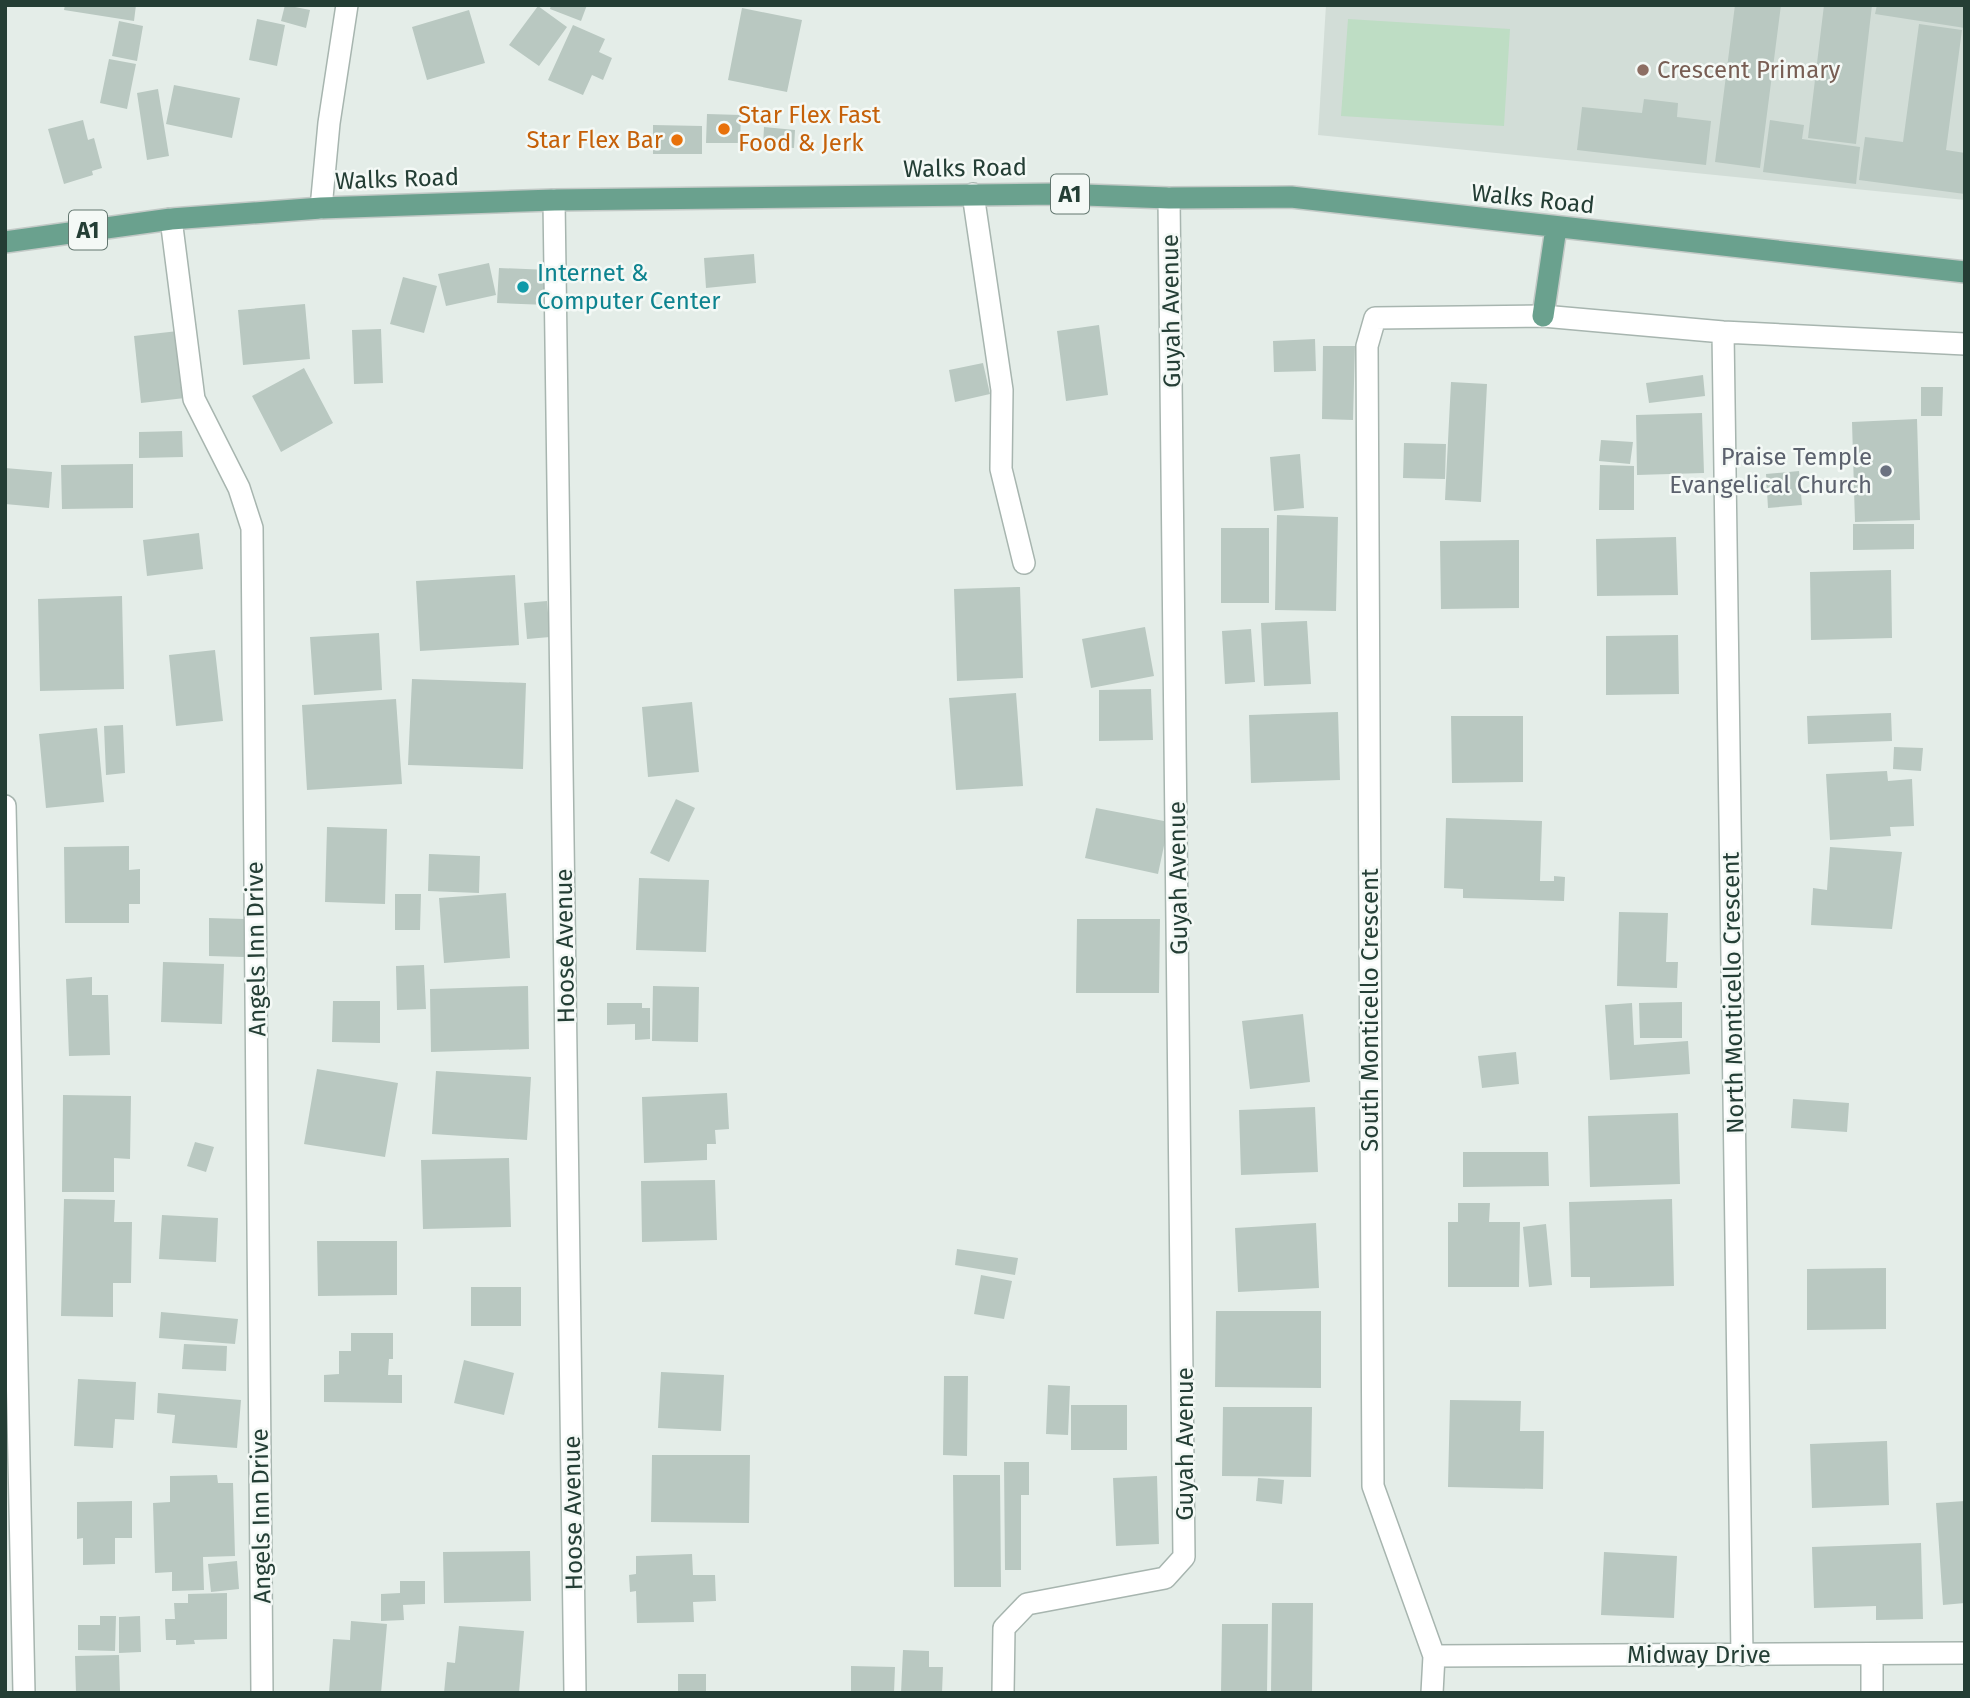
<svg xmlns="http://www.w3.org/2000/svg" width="1970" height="1698" font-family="'Fira Sans',sans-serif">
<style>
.built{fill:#d2ddd7}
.green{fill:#beddc4}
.building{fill:#b9c8c1}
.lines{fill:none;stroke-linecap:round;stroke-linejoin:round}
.minor-casing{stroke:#a7b5af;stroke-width:24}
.major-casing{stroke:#c2c9c6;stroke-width:24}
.minor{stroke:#fff;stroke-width:21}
.major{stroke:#6aa18e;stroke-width:21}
.education-dot{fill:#8d6e63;stroke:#f4f9f6;stroke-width:2.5}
.food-dot{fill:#e8710a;stroke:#f4f9f6;stroke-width:2.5}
.culture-dot{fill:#0f9aa8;stroke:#f4f9f6;stroke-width:2.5}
.worship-dot{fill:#6b7280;stroke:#f4f9f6;stroke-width:2.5}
.labels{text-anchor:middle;stroke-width:5;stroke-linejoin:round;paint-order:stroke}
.shield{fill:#f4f9f6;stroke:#62766f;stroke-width:2}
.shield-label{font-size:23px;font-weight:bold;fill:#243e35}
.education-label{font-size:24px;fill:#785e54;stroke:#f4f9f6;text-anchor:start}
.food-label{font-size:24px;fill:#c56008;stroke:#f4f9f6;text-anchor:start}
.street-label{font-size:24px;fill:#243e35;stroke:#f4f9f6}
.culture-label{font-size:24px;fill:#0d838f;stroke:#f4f9f6;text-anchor:start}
.worship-label{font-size:24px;fill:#5b616d;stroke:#f4f9f6;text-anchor:end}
</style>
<rect width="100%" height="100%" fill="#e4ede8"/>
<path class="built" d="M1326,5H1965V200L1318,135Z"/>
<path class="green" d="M1348,19L1510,29L1504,126L1341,116Z"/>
<path class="building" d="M65,5H136L134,21L64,10Z
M285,5L310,10L306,28L281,21Z
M551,5H587L581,21L550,9Z
M1735,5H1781L1760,168L1715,162Z
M1824,5H1872L1856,144L1808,138Z
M1877,5H1965V28L1875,14Z
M538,6L567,27L539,66L509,45Z
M742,8L802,20L787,92L728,80Z
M469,10L485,63L427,80L412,27Z
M257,19L285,25L277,66L249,60Z
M119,21L143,26L137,61L112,56Z
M1919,24L1962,30L1946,150L1965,153V194L1859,180L1865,137L1903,142Z
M573,25L605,39L599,52L612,58L603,80L592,75L583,95L548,80Z
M109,59L136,64L127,109L100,103Z
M174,85L240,98L232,138L166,124Z
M158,89L169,156L147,160L137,93Z
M1644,99L1678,103L1677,117L1711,121L1706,165L1577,150L1582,107L1642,113Z
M707,114L741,115L740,143H706Z
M83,120L88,140L94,138L102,168L92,171L93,175L64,184L48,129Z
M1770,120L1804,125L1802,139L1860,147L1856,184L1763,172Z
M653,125L702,126V154H653Z
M764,127L795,130L794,148L763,146Z
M754,254L756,283L706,288L704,258Z
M489,263L496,295L446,306L438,274Z
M499,268L549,270L548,305L497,303Z
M403,277L437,286L424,333L390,324Z
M305,304L310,359L243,365L238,310Z
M1099,325L1108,395L1066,401L1057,331Z
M381,329L383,383L354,384L352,330Z
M178,331L185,398L141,403L134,336Z
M1315,339L1316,371L1274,372L1273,341Z
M1323,346H1355L1353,420L1322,419Z
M983,363L990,394L955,402L949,370Z
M304,368L333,423L281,452L252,396Z
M1703,375L1705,396L1649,403L1646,383Z
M1451,382L1487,384L1481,502L1445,500Z
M1921,387H1943L1942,416H1921Z
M1702,413L1704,473L1637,475L1636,415Z
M1917,419L1920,520L1855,522L1852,422Z
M182,431L183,457L139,458V432Z
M1601,440L1633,442L1630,464L1599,461Z
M1404,443L1446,444L1445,479L1403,478Z
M1300,454L1304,508L1274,511L1270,457Z
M133,464V508L62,509L61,465Z
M1600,465L1634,466V510H1599Z
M5,468L52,472L49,508L5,504Z
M1799,471L1802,505L1768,508L1766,474Z
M1277,515L1338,517L1336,611L1275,610Z
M1853,524H1914V549L1853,550Z
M1221,528H1269V603H1221Z
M199,533L203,569L147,576L143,540Z
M1676,537L1678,595L1597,596L1596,539Z
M1519,540V608L1441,609L1440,541Z
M1891,570L1892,638L1811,640L1810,572Z
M515,575L519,645L420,651L416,581Z
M1020,587L1023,678L957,681L954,589Z
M122,596L124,689L40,691L38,599Z
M547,601L550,637L527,639L524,603Z
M1307,621L1311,684L1264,686L1261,623Z
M1145,627L1154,676L1091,688L1082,639Z
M1251,629L1255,682L1225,684L1222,631Z
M379,633L382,690L314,695L310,637Z
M1678,635L1679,694L1606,695V636Z
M215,650L223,721L176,726L169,655Z
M412,679L526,683L523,769L408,765Z
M1151,689L1153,740L1099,741V690Z
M1016,693L1023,786L956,790L949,698Z
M396,699L402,784L307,790L302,705Z
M692,702L699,772L648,777L642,707Z
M1338,712L1340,780L1251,783L1249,715Z
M1891,713L1892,741L1808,744L1807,716Z
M1451,716H1523V782L1452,783Z
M123,725L125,773L106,775L104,726Z
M97,728L104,802L46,808L39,734Z
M1894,747L1923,748L1921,771L1893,769Z
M1887,771L1888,781L1912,779L1914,826L1890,827L1891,836L1830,840L1826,774Z
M676,799L695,808L669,862L650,853Z
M1096,808L1169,822L1158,874L1085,858Z
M1446,818L1542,821L1540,881H1554V876L1565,877L1564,901L1463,898V889L1444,888Z
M327,827L387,829L385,904L325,902Z
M129,846V870L140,869V904H129V923H65L64,847Z
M1830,847L1902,852L1892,929L1811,925L1813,888L1827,890Z
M429,854L480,856L479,893L428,891Z
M639,878L709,880L706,952L636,950Z
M506,893L510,958L444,963L439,898Z
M395,894H421L420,930H395Z
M1619,912L1668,913L1666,962H1678L1677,988L1617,986Z
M209,918L245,919L244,957L209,956Z
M1077,919H1160L1159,993H1076Z
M163,962L224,964L222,1024L161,1022Z
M424,965L426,1009L397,1010L396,966Z
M92,977V995H108L110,1055L69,1056L66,979Z
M528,986L529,1049L431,1052L430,989Z
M653,986L699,987L698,1042L652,1041Z
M333,1001H380V1043L332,1042Z
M1682,1002V1038H1640L1639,1003Z
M607,1003H642V1008H650V1039L635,1040V1024L607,1025Z
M1632,1003L1634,1045L1688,1041L1690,1074L1610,1080L1605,1005Z
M1303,1014L1310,1082L1250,1089L1242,1021Z
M1516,1052L1519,1084L1482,1088L1478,1056Z
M317,1069L398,1083L385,1157L304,1144Z
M436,1071L531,1077L527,1140L432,1134Z
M727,1093L729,1129L715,1130L716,1144H707V1160L644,1163L642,1097Z
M63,1095L131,1096L130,1159L114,1158V1192H62Z
M1793,1099L1849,1103L1847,1132L1791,1128Z
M1315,1107L1318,1172L1241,1175L1239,1110Z
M1678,1113L1680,1184L1590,1187L1588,1116Z
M195,1142L214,1147L206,1172L187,1166Z
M1463,1152H1548L1549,1186L1463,1187Z
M509,1158L511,1227L423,1229L421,1160Z
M715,1180L717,1240L642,1242L641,1181Z
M64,1199L115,1200L114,1222H132L131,1283H113V1317L61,1316Z
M1672,1199L1674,1286L1590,1288V1277H1571L1569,1202Z
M1458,1203H1490L1489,1222H1520L1519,1287H1448V1222H1458Z
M162,1215L218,1218L216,1262L159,1259Z
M1316,1223L1319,1288L1238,1292L1235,1228Z
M1546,1224L1552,1285L1529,1287L1523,1227Z
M317,1241H397V1295L318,1296Z
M957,1249L1018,1258L1015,1275L955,1265Z
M1886,1268V1329L1807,1330V1269Z
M981,1275L1012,1281L1004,1319L974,1314Z
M471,1287H521V1326H471Z
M1216,1311H1321V1388L1215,1387Z
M161,1312L238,1319L235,1344L159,1338Z
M351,1333H393V1359H389L388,1375H402V1403L324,1402V1375L339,1374V1351H351Z
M184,1344L227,1346L226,1371L182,1369Z
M464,1360L514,1373L504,1415L454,1403Z
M661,1372L724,1375L721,1431L658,1428Z
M944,1376H968L967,1456L943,1455Z
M78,1379L136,1382L134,1420L115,1419L113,1448L74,1446Z
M1048,1385L1070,1386L1068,1435L1046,1434Z
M158,1393L241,1400L237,1448L172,1443L175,1415L157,1413Z
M1450,1400L1521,1401L1520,1431H1544L1543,1489L1448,1487Z
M1071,1405H1127V1450H1071Z
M1223,1407H1312L1311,1477L1222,1476Z
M1887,1441L1889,1505L1812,1508L1810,1444Z
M652,1455H750L749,1523L651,1522Z
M1004,1462H1029V1495H1021V1570H1005Z
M217,1475L218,1483H233L235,1556L203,1557L204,1590L172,1591V1572L155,1573L153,1503L170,1502V1476Z
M953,1475H1000L1001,1587H954Z
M1157,1476L1159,1544L1116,1546L1113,1478Z
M1258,1478L1284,1480L1282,1504L1256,1501Z
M132,1501V1538H115V1564L83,1565V1538L77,1539V1502Z
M1965,1501V1603L1943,1605L1936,1503Z
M1921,1543L1923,1619L1876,1620V1606L1814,1608L1812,1547Z
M530,1551L531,1601L444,1603L443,1552Z
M1604,1552L1677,1556L1674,1618L1601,1615Z
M692,1554L693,1575H715L716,1601L693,1602L694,1622L637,1623L636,1591L630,1592L629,1575L636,1574V1556Z
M237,1561L239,1589L211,1592L208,1564Z
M400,1581H425V1604L403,1605L404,1620L381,1621V1594L400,1593Z
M227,1593V1639L194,1640L195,1644L176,1645V1640H166L165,1619H175L174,1603H188V1594Z
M1272,1603H1313L1312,1693H1271Z
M100,1616H116L115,1651L78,1650V1625H100Z
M140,1616L141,1652L119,1653V1617Z
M351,1621L387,1624L381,1693H329L333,1639L350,1640Z
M1222,1624H1268L1267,1693H1221Z
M459,1626L524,1631L519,1693H444L447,1662L455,1663Z
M903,1650L929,1651V1667H943L942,1693H901Z
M119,1655L120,1691L76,1693L75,1656Z
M851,1666L895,1667L894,1693H851Z
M678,1674H706V1693H678Z"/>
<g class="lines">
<defs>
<path id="minor" d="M973,194L1002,390L1001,469L1024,563
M554,200L575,1693
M321,208L329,123L347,5
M171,219L194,399L239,488L252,528L262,1693
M1723,332L1742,1655
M5,806L24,1693
M1872,1655V1693
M1434,1656L1965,1653
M1003,1693L1004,1628L1027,1604L1165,1578L1184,1557L1169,198
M1432,1693L1434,1656L1373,1486L1367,346L1375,318L1543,316L1723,332L1965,344"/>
<path id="major" d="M5,242L171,219L321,208L554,200L1056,194L1169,198L1291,197L1965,272
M1543,316L1556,228"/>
</defs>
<use href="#minor" class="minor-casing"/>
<use href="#major" class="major-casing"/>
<use href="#minor" class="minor"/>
<use href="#major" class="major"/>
</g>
<circle class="education-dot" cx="1643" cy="70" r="7"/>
<g class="food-dot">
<circle cx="724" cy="129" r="7"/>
<circle cx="677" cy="140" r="7"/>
</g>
<circle class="culture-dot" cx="523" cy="287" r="7"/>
<circle class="worship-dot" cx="1886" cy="471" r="7"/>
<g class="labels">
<g class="shield">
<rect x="1051" y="174.5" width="38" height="39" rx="5"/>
<rect x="69" y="210.5" width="38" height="39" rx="5"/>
</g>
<g class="shield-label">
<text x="1070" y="202">A1</text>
<text x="88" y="238">A1</text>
</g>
<g class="education-label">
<text x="1657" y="78">Crescent Primary</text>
</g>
<g class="food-label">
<text x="738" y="123">Star Flex Fast<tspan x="738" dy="28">Food &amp; Jerk</tspan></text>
<text x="663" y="148" text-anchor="end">Star Flex Bar</text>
</g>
<g class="street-label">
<text transform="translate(965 168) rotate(-1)" y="8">Walks Road</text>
<text transform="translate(397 179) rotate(-2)" y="8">Walks Road</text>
<text transform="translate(1533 199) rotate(6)" y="8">Walks Road</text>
<text transform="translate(1171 311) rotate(-91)" y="8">Guyah Avenue</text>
<text transform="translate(1178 878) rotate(-91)" y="8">Guyah Avenue</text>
<text transform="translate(565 946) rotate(-91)" y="8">Hoose Avenue</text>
<text transform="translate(256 949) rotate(-91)" y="8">Angels Inn Drive</text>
<text transform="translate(1733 993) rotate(-91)" y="8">North Monticello Crescent</text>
<text transform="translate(1370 1010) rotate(-90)" y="8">South Monticello Crescent</text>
<text transform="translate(1185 1444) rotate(-90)" y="8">Guyah Avenue</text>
<text transform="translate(573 1513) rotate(-91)" y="8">Hoose Avenue</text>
<text transform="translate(261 1516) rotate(-91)" y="8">Angels Inn Drive</text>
<text x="1699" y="1663">Midway Drive</text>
</g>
<g class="culture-label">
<text x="537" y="281">Internet &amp;<tspan x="537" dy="28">Computer Center</tspan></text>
</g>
<g class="worship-label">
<text x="1872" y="465">Praise Temple<tspan x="1872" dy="28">Evangelical Church</tspan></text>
</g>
</g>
<rect width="1970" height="1698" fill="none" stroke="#243e35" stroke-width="14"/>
</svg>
